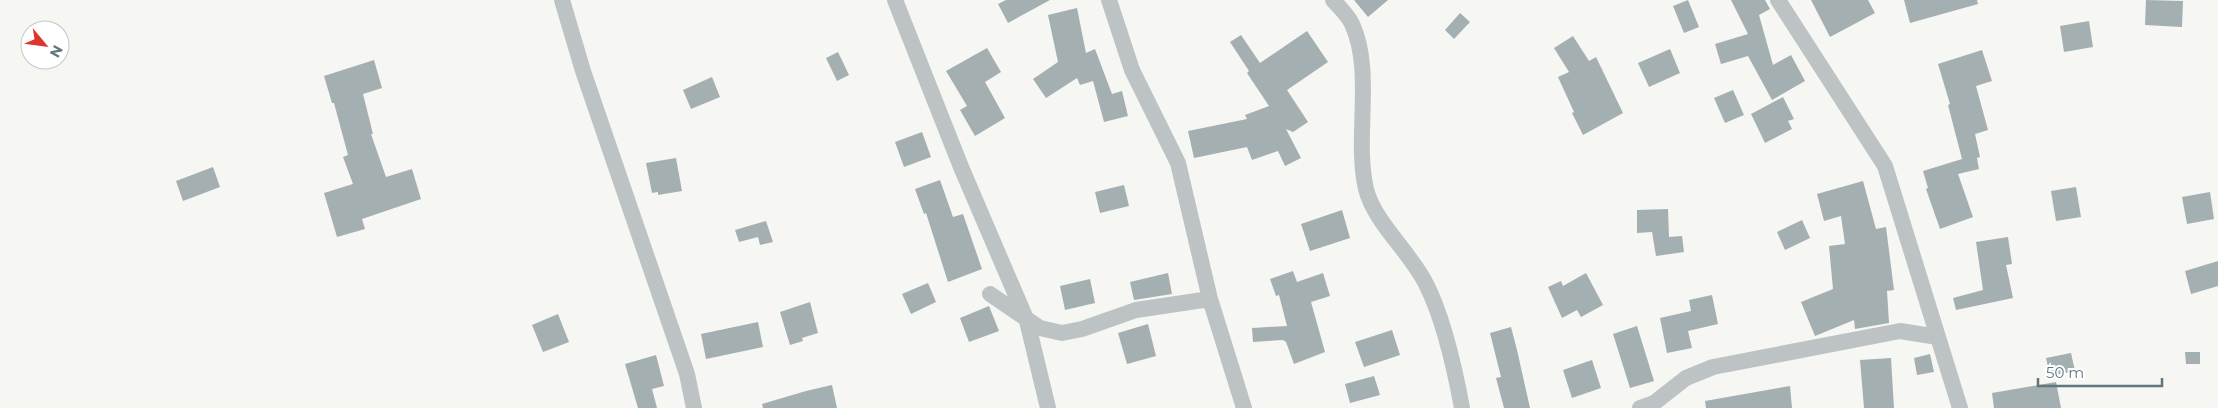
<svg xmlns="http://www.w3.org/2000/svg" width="2218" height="408" font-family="Montserrat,sans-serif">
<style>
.building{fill:#a4afb2}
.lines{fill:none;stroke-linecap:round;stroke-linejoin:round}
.street{stroke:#bdc3c5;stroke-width:16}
</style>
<rect width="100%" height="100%" fill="#f6f6f3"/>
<path class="building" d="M1006,0H1050L1008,23L998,4Z
M1354,0H1388L1368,17Z
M1688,0L1699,27L1684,33L1673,6Z
M1731,0H1765L1770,9L1759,15L1773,65L1791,55L1805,81L1772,100L1748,56L1721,64L1715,44L1748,34Z
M1811,0H1868L1875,13L1830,37Z
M1904,0H1977L1978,4L1910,23Z
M2146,0L2183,1L2182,27L2145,25Z
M1077,8L1086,53L1095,49L1112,94L1122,91L1128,116L1104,122L1093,81L1080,85L1077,78L1046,98L1033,79L1058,62L1048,15Z
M1460,13L1470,22L1454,39L1445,30Z
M2089,21L2093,47L2064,52L2060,26Z
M1307,31L1328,62L1287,90L1308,122L1293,132L1286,129L1301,158L1285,166L1278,151L1252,160L1247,147L1194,158L1188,131L1247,119L1245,115L1269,106L1247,73L1249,71L1230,42L1241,35L1260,63Z
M1573,36L1589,61L1596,57L1623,113L1583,135L1572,113L1574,112L1558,77L1569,72L1554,48Z
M987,48L1001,72L985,82L1005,118L975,136L960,110L967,106L946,71Z
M1670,49L1680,73L1649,87L1638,63Z
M1982,50L1992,81L1976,86L1988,130L1975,134L1980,157L1977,158L1979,169L1958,174L1973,217L1940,229L1926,189L1928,188L1923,171L1962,159L1948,105L1950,104L1938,64Z
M838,52L849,75L837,81L826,58Z
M374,60L382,88L363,94L373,134H371L386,177L412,169L421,199L362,219L365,229L337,237L324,193L353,184L343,157L348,155L334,103H332L324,76Z
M712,77L720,97L691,109L683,90Z
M1733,90L1744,115L1725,123L1714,98Z
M1783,97L1794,119L1788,121L1792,129L1765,143L1751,114Z
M922,132L931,157L904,167L895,142Z
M676,158L682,191L658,195V192L652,193L646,163Z
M213,167L220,187L183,201L176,181Z
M940,180L953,217L963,214L982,269L948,282L926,213L924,214L915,189Z
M1863,181L1876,229L1886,227L1894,290L1887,291L1889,323L1855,329L1854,320L1815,336L1801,302L1833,289L1829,246L1845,244L1841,216L1824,221L1817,194Z
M1124,185L1129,206L1100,213L1095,192Z
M2076,187L2081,217L2056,221L2051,191Z
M2210,192L2214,219L2187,224L2182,197Z
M1668,209L1669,237L1682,236L1684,252L1656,256L1652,232L1637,233V210Z
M1342,210L1350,238L1310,251L1301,224Z
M1802,220L1810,238L1785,250L1777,232Z
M766,221L773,242L760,245L758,237L739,242L735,230Z
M2008,237L2012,264L2006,265L2013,298L1956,310L1953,298L1983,290L1976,242Z
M2218,261V286L2191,294L2185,271Z
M1293,271L1297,282L1323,273L1330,296L1311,302L1325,352L1294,364L1286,342L1283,340L1253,342L1252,328L1287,326L1279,295L1276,296L1270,279Z
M1168,273L1172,294L1134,300L1130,282Z
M1586,273L1603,305L1581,317L1577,310L1562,318L1548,287L1561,281L1563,286Z
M1090,279L1095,303L1065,310L1060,286Z
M928,283L936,302L911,314L902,294Z
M1712,295L1718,324L1688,331L1692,348L1667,353L1660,318L1691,311L1689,300Z
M810,302L818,333L802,338L803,341L790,345L780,312Z
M989,306L999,331L969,342L960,318Z
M558,314L569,342L543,352L532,325Z
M758,322L763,347L706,359L701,334Z
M1148,324L1156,356L1127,364L1118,333Z
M1637,326L1654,381L1630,388L1613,334Z
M1511,327L1517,350L1530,408H1504L1496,378L1501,377L1490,333Z
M1392,330L1400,355L1364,367L1355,342Z
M2185,352H2200V364H2186Z
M2071,353L2075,371L2050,376L2046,358Z
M1930,354L1934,372L1917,375L1914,358Z
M656,355L664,386L652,389L657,408H638L625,364Z
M1891,358L1894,408H1864L1860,360Z
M1592,360L1601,388L1572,398L1563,370Z
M1374,376L1380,395L1350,403L1345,384Z
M2056,382L2061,408H1994L1992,393Z
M832,385L837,408H763L762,404L806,391Z
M1790,386L1792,408H1706L1705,401Z"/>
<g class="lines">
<path class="street" d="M562,0L583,71L687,374L694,408
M895,0L961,167L1027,321L1048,408
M1109,0L1132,70L1178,163L1210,299L1244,408
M1333,0C1339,7 1348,15 1352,24C1374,71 1354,138 1366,189C1374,222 1411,253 1426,284C1444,319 1455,370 1462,408
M1778,0L1885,166L1960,408
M990,294L1040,328L1062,333L1082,329L1136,310L1210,299
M1640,408L1654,403L1686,378L1713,367L1900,331L1938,337"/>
</g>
<g transform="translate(45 45) rotate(119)"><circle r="24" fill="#ffffff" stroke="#c0c9cb"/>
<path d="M0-4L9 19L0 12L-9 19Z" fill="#de342c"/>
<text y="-8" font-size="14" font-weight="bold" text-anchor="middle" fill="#62777d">N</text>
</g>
<path d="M2038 378v8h124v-8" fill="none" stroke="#62777d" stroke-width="2.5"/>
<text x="2046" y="378" font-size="15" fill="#62777d" stroke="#ffffff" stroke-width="4" paint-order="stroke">50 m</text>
</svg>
